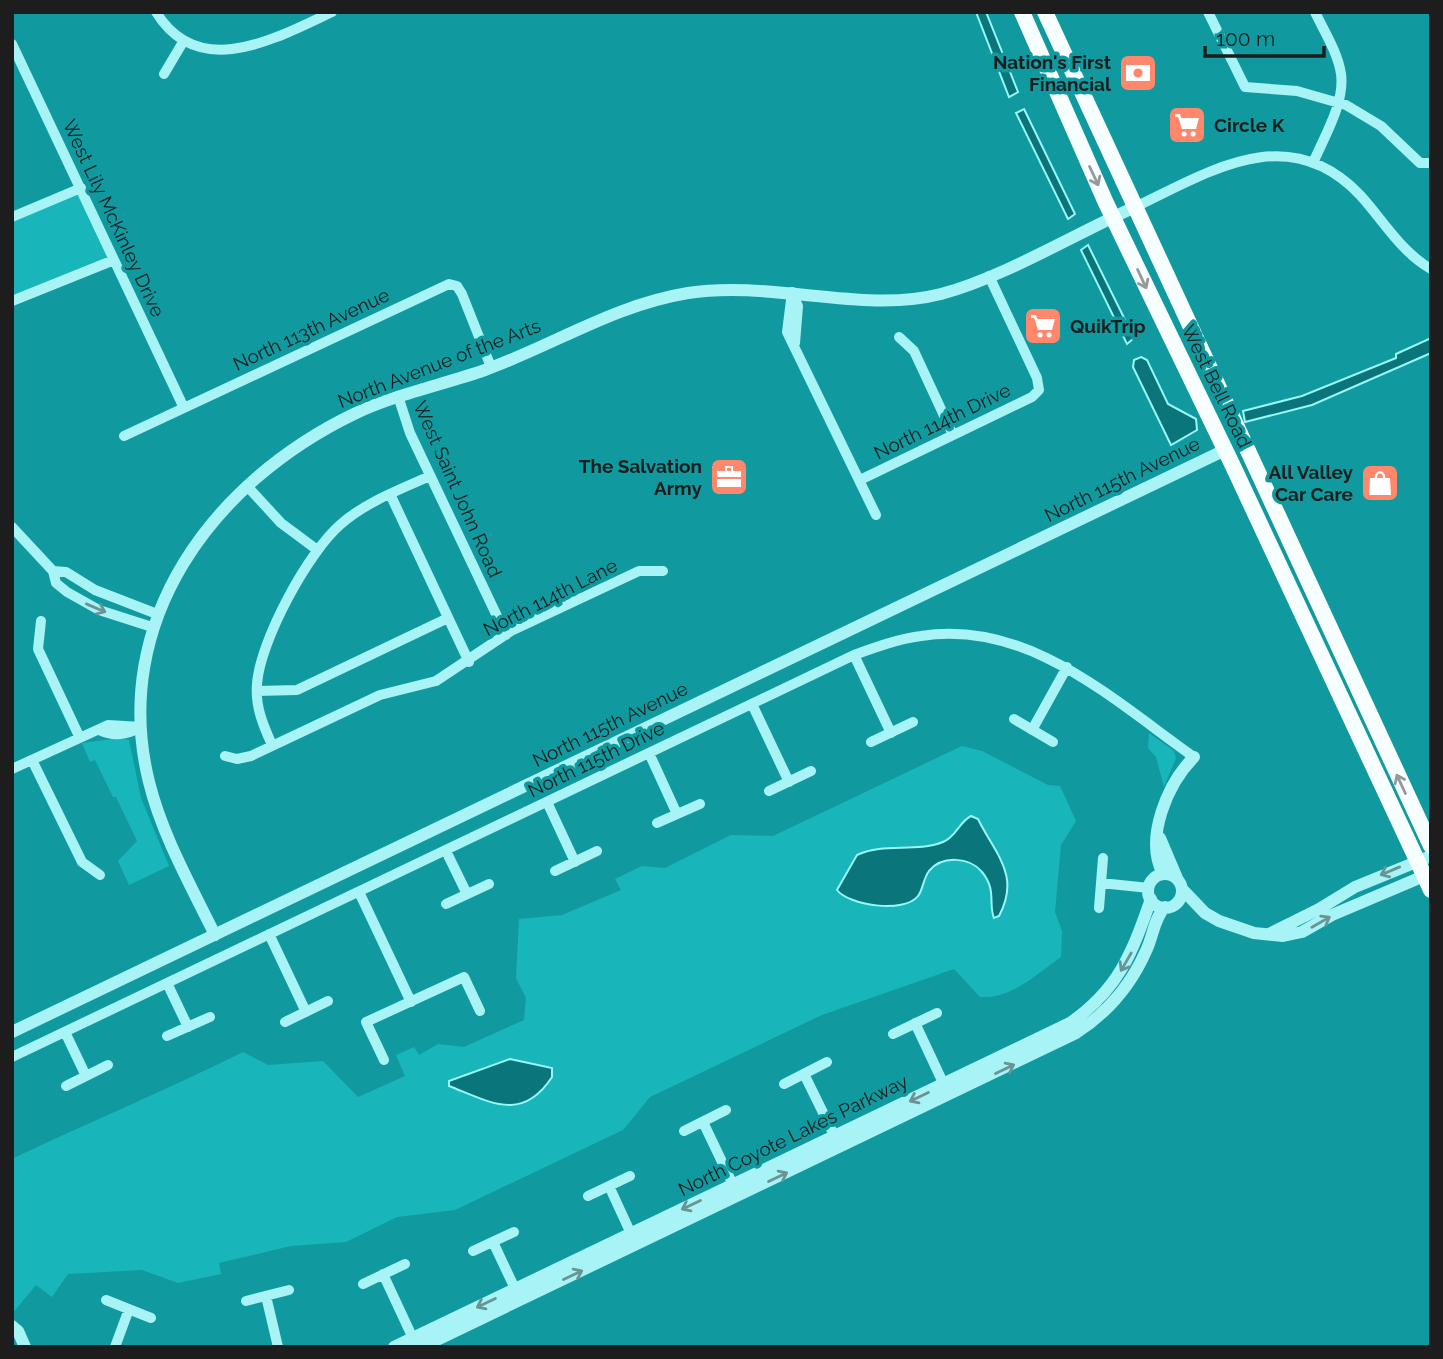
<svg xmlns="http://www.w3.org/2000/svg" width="1443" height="1359" font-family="Raleway,sans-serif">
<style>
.green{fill:#18b6ba}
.water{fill:#0a767b;stroke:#99f7f8;stroke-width:2}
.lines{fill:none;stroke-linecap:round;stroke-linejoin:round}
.minor{stroke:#a8f3f5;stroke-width:10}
.tertiary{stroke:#a8f3f5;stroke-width:12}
.primary{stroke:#f6feff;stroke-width:16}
.oneway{stroke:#949999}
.oneway2{stroke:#699394}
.labels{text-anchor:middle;stroke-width:7;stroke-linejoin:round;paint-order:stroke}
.poi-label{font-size:19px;font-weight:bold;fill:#1d1d1d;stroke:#109a9f;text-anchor:end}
.street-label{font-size:19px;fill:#1d1d1d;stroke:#109a9f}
</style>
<rect width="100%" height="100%" fill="#109a9f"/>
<path class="green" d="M81,188L114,260L12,301V217Z
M1149,733L1174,751L1176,758L1164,787L1156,757L1148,748Z
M120,738L129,740L141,798L169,866L129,885L118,861L137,841L116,797H113L95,760L90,762L82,743Z
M962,746L982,751L1048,785L1060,786L1076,821L1061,845L1055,912L1062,931L1061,957C1035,975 1012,999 980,997L954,969L822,1015L650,1097L623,1130L455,1210L397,1217L346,1242L291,1246L219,1263L221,1274L178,1283L142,1270L68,1274L52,1297L36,1285L12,1314V1159C89,1122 167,1090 243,1052L268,1065L323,1061L358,1097L405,1076L396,1055L414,1047L419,1055L438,1044L464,1047L524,1020L526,998L516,978L519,919L562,915L621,890L615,879L642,866L665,868L731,835L773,836Z"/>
<path class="water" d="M976,12H986L1018,92L1009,97Z
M1024,109L1075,214L1068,219L1016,113Z
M1088,245L1134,338L1127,344L1081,250Z
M1431,338V353L1312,405L1245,422L1243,411L1302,396L1396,358V354Z
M1141,357L1147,360L1168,404L1196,419L1197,430L1171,445L1133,367L1134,360Z
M971,816L978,819C995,854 1021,875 999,916L994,918C988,904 997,890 982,872C970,857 942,855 929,871C923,879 923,890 918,896C904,914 848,905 837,890L857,855C884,842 915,853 943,842C956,837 959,822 971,816Z
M510,1059L552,1068V1077C522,1123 490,1102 449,1086V1081Z"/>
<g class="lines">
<path class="minor" d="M156,12C199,82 276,38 332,12
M1208,12L1245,87L1297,91L1346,105L1381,126L1420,163H1431
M12,44L184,408
M164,74L183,42
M1313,163C1324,137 1345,103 1341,74C1338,53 1324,31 1315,12
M1133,208C1209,172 1288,119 1360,195C1383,220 1401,252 1431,269
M12,217L81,188
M792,292L787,332L876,515
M792,293L798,306L795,343
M12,301L114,260
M899,337L914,351L953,435
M398,396L410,433L506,635
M124,436L449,284L457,286L462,294L491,367
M860,480L1032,397L1039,390L1037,378L989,276
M248,487L281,523L316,549
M390,494L469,662
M12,527L53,571L56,583L67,592L99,610L152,627
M53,571L66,572L95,590L157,614
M41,621L38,649L79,736
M854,655L891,733
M257,691L297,690L448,618
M752,704L789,782
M1014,719L1053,742
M99,730C114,737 126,735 141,727
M1032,730L1067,667
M871,742L913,722
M272,745C263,725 255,706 257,684C260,641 308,552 341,524C366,502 399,490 430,476
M649,753L677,814
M225,756L237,759L251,756L380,695L436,681L511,631L639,571H663
M32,760L82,862L100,875
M12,769L108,725L141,727
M769,791L811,771
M547,802L575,862
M657,823L700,804
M446,851L467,894
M555,871L597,851
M1101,883L1149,888
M359,892L411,1002
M446,904L489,884
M1099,908L1103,858
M269,934L306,1012
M167,983L188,1027
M285,1022L328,1001
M915,1023L946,1089
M65,1032L86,1076
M893,1034L937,1013
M167,1036L210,1017
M12,1057L854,655C876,647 898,639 921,636C1028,619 1113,700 1194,757
M384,1060L366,1022L464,977L480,1011
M804,1074L837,1141
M784,1084L827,1062
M66,1086L108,1065
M703,1122L735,1189
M684,1131L726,1110
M609,1186L633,1238
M588,1196L630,1176
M493,1242L517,1293
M473,1251L514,1232
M383,1274L417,1347
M363,1284L405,1264
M266,1296L278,1347
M106,1300L151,1318
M246,1301L289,1290
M115,1347L129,1309"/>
<path class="tertiary" d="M1160,838L1177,878
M1163,874C1144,838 1168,783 1194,757
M1148 891a17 17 0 1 1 34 0a17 17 0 1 1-34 0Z
M1182,889L1205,913L1219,921L1254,933L1283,936L1302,932L1332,915L1431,873
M1269,934L1319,909L1355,887L1431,856
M215,935C191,886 162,835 149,782C109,621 213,482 354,414C396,394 442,385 485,370C554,345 614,305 688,293C771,280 863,314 941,294C1002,278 1075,234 1133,208
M12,1032L1225,450
M12,1326L18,1331L25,1347
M394,1347L1070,1023C1119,989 1132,953 1151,899
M422,1347L1076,1033C1107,1013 1131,985 1146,951C1153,937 1154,918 1165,907"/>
<path class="primary" d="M1022,12L1106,203L1232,464L1431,890
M1045,12L1431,846"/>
</g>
<defs><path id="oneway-shaft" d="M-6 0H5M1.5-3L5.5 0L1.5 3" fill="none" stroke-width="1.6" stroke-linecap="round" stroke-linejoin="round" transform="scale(1.75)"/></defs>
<g class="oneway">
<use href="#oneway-shaft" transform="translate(1094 176) rotate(65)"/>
<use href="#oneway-shaft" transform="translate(1142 279) rotate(65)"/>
<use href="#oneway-shaft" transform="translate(1401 784) rotate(-115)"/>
</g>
<g class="oneway2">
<use href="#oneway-shaft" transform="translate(96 608) rotate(23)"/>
<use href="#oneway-shaft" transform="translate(1390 871) rotate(157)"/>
<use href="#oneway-shaft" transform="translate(1321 922) rotate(-30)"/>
<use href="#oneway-shaft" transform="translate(1126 962) rotate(120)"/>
<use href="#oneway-shaft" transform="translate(1005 1069) rotate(-26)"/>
<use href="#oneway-shaft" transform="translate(919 1097) rotate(154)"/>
<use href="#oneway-shaft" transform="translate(778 1177) rotate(-26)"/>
<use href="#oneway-shaft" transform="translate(691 1205) rotate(154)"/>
<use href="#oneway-shaft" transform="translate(573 1275) rotate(-25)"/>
<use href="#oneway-shaft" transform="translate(486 1303) rotate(154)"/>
</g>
<defs>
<symbol id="bank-square" viewBox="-11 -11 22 22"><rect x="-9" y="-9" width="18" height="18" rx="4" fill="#ff876c" stroke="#109a9f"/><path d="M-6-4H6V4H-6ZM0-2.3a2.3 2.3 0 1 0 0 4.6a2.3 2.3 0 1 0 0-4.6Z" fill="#fff"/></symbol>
<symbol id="supermarket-square" viewBox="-11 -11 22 22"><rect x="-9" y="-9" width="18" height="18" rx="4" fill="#ff876c" stroke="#109a9f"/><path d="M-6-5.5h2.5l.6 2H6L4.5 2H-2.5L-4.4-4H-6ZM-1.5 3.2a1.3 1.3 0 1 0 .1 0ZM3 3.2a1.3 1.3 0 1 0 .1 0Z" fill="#fff"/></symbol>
<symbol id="office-square" viewBox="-11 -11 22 22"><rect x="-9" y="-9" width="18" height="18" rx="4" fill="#ff876c" stroke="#109a9f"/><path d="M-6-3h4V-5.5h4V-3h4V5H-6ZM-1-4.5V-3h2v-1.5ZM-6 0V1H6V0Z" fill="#fff"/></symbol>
<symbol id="shop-square" viewBox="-11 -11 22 22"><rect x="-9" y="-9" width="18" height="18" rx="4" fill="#ff876c" stroke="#109a9f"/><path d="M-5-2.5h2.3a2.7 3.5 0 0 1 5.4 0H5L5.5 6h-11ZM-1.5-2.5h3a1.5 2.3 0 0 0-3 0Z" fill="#fff"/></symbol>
</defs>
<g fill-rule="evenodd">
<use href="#bank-square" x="1116" y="51" width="44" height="44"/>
<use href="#supermarket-square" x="1165" y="103" width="44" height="44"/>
<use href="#supermarket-square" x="1021" y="304" width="44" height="44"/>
<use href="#office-square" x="707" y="455" width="44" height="44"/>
<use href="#shop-square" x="1358" y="461" width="44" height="44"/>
</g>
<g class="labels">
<g class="poi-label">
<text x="1111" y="69">Nation's First<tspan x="1111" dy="22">Financial</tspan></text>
<text x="1214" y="132" text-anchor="start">Circle K</text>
<text x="1070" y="333" text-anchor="start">QuikTrip</text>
<text x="702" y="473">The Salvation<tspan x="702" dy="22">Army</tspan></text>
<text x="1353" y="479">All Valley<tspan x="1353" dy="22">Car Care</tspan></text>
</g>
<g class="street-label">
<text transform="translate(114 218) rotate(65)" y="7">West Lily McKinley Drive</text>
<text transform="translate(311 329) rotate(-25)" y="7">North 113th Avenue</text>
<text transform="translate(439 363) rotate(-21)" y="7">North Avenue of the Arts</text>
<text transform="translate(1217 386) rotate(64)" y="7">West Bell Road</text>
<text transform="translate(942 421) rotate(-26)" y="7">North 114th Drive</text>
<text transform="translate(1122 479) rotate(-26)" y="7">North 115th Avenue</text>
<text transform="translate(458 489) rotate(66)" y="7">West Saint John Road</text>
<text transform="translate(550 597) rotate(-27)" y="7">North 114th Lane</text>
<text transform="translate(610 724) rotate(-26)" y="7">North 115th Avenue</text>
<text transform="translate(596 759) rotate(-26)" y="7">North 115th Drive</text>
<text transform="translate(793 1135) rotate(-26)" y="7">North Coyote Lakes Parkway</text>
</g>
</g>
<rect width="1443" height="1359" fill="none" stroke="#1d1d1d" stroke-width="28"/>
<path d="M1205 46v10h119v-10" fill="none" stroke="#1d1d1d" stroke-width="3.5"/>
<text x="1216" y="46" font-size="21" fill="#1d1d1d" stroke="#109a9f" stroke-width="5" paint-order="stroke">100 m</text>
</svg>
